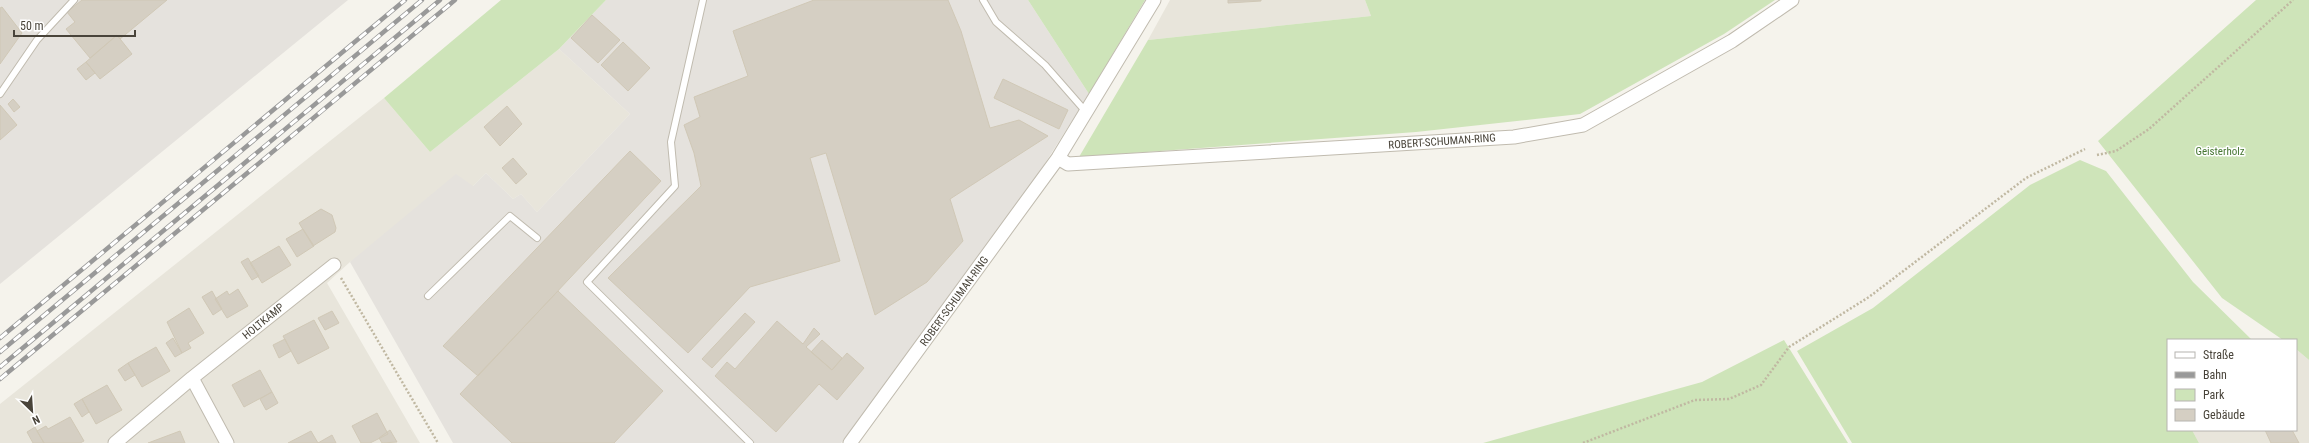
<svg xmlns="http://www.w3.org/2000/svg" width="2309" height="443" font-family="'Roboto Condensed',sans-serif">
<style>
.residential{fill:#e8e5db}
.industrial{fill:#e5e2dd}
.green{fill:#cee4b9}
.building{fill:#d5cfc3;stroke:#d0c8b6}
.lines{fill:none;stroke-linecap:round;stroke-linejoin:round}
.service-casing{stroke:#c0bbaf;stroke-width:8}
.minor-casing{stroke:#c0bbaf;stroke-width:15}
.path{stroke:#c0b8a2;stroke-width:2.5;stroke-dasharray:2 2;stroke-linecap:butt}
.service{stroke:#fff;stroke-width:6}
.minor{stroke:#fff;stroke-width:13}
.rail-casing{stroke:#999;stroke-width:4.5}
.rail{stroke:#fff;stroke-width:3;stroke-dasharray:9;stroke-linecap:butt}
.labels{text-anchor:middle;stroke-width:3;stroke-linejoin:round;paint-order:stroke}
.street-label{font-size:11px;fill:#49443a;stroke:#fff}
.park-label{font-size:11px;fill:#467632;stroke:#fff}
</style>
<rect width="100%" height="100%" fill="#f5f3ec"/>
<path class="residential" d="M1170,0H1365L1371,16L1148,40Z
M559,49L630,114L537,212L521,194L513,199L486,173L473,186L350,262L327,283L420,443H0V404L384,98L430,152Z
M2296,349L2309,360V443H2199L2192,430H2296Z"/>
<path class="industrial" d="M0,0H348L0,284Z
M606,0H1028L1089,94L1026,193L841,443H453L350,262L456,174L473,186L486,173L513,199L521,194L537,212L630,114L559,49Z"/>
<path class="green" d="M501,0H606L559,49L430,152L384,98Z
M1028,0H1145L1089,94Z
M1365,0H1775L1724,34L1580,114L1416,132L1079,157L1148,40L1371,16Z
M2256,0H2309V360L2296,349V340H2283L2222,298L2098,141Z
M2080,160L2106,171L2193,282L2252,340H2168V430H2192L2199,443H1852L1797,351L1873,308L2030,185Z
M1784,340L1848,443H1483L1702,382Z"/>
<path class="building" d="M82,0H167L120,39L117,35L90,58L66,29L75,22L67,12Z
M814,0H948L961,31L990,128L1019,120L1048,136L950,199L963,241L927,282L875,315L826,153L810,158L840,261L750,287L688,353L608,278L701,186L694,153L684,125L700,117L694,97L748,76L733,31Z
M1228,0H1261V1L1228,3Z
M2,7L22,33L0,64V8Z
M592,15L620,40L598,63L571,38Z
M117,35L132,54L100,79L86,62Z
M623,42L650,68L628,91L601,65Z
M86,62L95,73L86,80L77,69Z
M1003,79L1068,110L1059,129L994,98Z
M13,99L20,107L14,112L8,104Z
M0,105L17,125L0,140Z
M507,106L522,124L500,146L484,127Z
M630,151L661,181L478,376L443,346Z
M513,158L527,174L516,184L502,168Z
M321,209L332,215L336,228L335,232L313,246L299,223Z
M303,229L314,246L297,257L286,239Z
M279,246L291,265L262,283L250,263Z
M248,258L259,276L252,280L241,262Z
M238,289L248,306L227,318L215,299L227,291L229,295Z
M212,291L222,309L213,315L202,297Z
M558,291L663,391L614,443H512L460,394Z
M189,308L204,333L188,343L191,348L182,353L167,322Z
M332,311L339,323L325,330L318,318Z
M745,313L755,322L712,368L702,359Z
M314,320L329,348L298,364L283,336Z
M777,321L803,344L814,328L820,334L806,347L832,370L847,353L864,368L837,400L819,384L776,432L715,376L727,362L735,369Z
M173,338L182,353L175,357L166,343Z
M285,339L291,351L279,358L273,345Z
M822,340L842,358L832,370L811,352Z
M156,347L170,371L142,387L128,363Z
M128,363L135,375L125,381L118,370Z
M260,370L272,392L244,407L232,385Z
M107,385L122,410L96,424L82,399Z
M272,392L278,403L266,410L260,399Z
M82,399L89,412L82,417L74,404Z
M377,413L388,434L370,443H361L352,426Z
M70,417L84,441L80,443H44L37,431L46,426L48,429Z
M35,427L37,431L44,443H33L27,432Z
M390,430L397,442L382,443L379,438Z
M2265,430H2292L2299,443H2271Z
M180,431L185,443H148Z
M311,431L318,443H288Z
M332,435L336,443H318Z"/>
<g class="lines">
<defs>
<path id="service" d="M703,0L671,142L675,186L587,282L750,443
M983,0L996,22L1045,65L1087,113
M0,94L37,40L74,0
M428,296L510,216L537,238"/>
<path id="minor" d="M1058,158L1068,164L1514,137L1583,125L1732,41L1792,0
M192,378L227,443
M115,443L192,378L334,265
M850,443L1058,158L1154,0"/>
</defs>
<use href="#service" class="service-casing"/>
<use href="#minor" class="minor-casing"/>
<path class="path" d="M2097,155L2116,151L2149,129L2293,0
M341,278L438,443
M1583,443L1695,400L1729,399L1761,385L1789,347L1869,297L2026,178L2085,149"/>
<use href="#service" class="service"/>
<use href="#minor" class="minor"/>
<defs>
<path id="rail" d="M0,338L405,0
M0,352L422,0
M0,367L440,0
M0,379L455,0"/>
</defs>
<use href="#rail" class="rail-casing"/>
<use href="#rail" class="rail"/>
</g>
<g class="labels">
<g class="street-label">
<text transform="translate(1442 141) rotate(-4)" y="4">ROBERT-SCHUMAN-RING</text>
<text transform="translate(954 301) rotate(-54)" y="4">ROBERT-SCHUMAN-RING</text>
<text transform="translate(263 321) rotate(-39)" y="4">HOLTKAMP</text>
</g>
<g class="park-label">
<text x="2220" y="155">Geisterholz</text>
</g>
</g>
<rect x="2167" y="339" width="130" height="92" fill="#ffffff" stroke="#b6b4b0"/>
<rect x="2175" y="352" width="20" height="6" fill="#ffffff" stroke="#b6b4b0"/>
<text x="2203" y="359" font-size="12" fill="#49443a">Straße</text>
<rect x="2175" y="372" width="20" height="6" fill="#999999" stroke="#b6b4b0"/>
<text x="2203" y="379" font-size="12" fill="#49443a">Bahn</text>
<rect x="2175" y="389" width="20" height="12" fill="#cee4b9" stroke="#b6b4b0"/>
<text x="2203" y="399" font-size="12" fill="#49443a">Park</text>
<rect x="2175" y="409" width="20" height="12" fill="#d5cfc3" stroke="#b6b4b0"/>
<text x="2203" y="419" font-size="12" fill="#49443a">Gebäude</text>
<g transform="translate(32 411) rotate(155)" stroke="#ffffff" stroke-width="3" paint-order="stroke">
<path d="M0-3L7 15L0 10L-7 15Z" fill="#49443a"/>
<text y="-6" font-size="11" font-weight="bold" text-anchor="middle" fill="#49443a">N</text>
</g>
<path d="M14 30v6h121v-6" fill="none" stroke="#49443a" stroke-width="2"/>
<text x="20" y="30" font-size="12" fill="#49443a" stroke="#ffffff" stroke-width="3" paint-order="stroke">50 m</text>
</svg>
